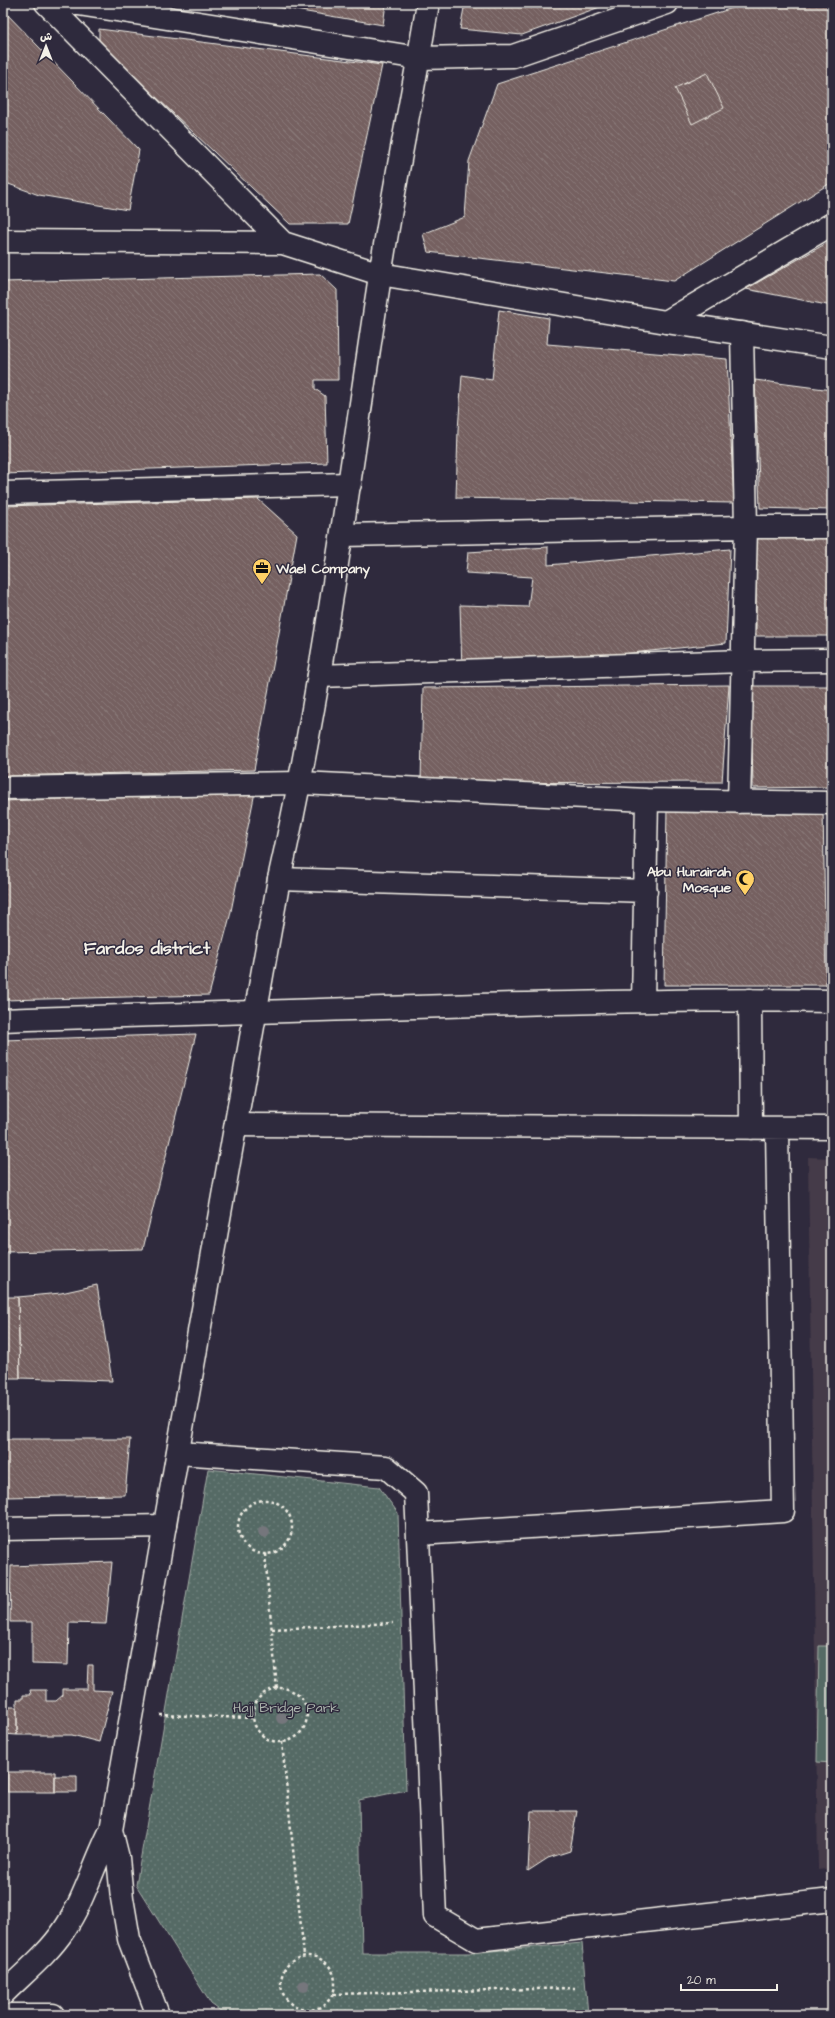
<svg xmlns="http://www.w3.org/2000/svg" width="835" height="2018" font-family="'Architects Daughter','Playpen Sans Arabic',sans-serif">
<style>
.built{fill:#443a48}
.green{fill:url(#green-dots);stroke:#a4aea6}
.pitch{fill:#556a65;stroke:#a4aea6}
.building{fill:url(#building-back-hatch);stroke:#f4f1e8}
.lines{fill:none;stroke-linecap:round;stroke-linejoin:round}
.street-casing{stroke:#f4f1e8;stroke-width:25}
.secondary-casing{stroke:#f4f1e8;stroke-width:25}
.primary-casing{stroke:#f4f1e8;stroke-width:25}
.path{stroke:#f4f1e8;stroke-width:2.5;stroke-dasharray:3 3;stroke-linecap:butt}
.street{stroke:#2f2a3d;stroke-width:22}
.secondary{stroke:#2f2a3d;stroke-width:22}
.primary{stroke:#2f2a3d;stroke-width:22}
.tree{fill:#74767b}
.labels{text-anchor:middle;stroke-width:3;stroke-linejoin:round;paint-order:stroke}
.poi-label{font-size:14px;font-weight:bold;fill:#f4f1e8;stroke:#2f2a3d;text-anchor:start}
.park-label{font-size:14px;fill:#acb4ad;stroke:#2f2a3d}
.district-label{font-size:18px;font-weight:bold;fill:#f4f1e8;stroke:#2f2a3d}
</style>
<defs>
<pattern id="green-dots" width="8" height="8" patternUnits="userSpaceOnUse"><rect width="8" height="8" fill="#556a65"/><path d="M2 2h.1M6 6h.1" fill="none" stroke="#6e807b" stroke-width="1.8" stroke-linecap="round"/></pattern>
<pattern id="building-back-hatch" width="6" height="6" patternUnits="userSpaceOnUse"><rect width="6" height="6" fill="#746160"/><path d="M-1 5l2 2M0 0l6 6M5-1l2 2" fill="none" stroke="#887877"/></pattern>
</defs>
<rect width="100%" height="100%" fill="#2f2a3d"/>
<filter id="ink" filterUnits="userSpaceOnUse"><feTurbulence type="fractalNoise" baseFrequency=".025" numOctaves="2"/><feDisplacementMap in="SourceGraphic" scale="8" xChannelSelector="R" yChannelSelector="G"/><feConvolveMatrix kernelMatrix="1 2 1 2 8 2 1 2 1" color-interpolation-filters="sRGB"/></filter>
<g filter="url(#ink)">
<path class="built" d="M808,1157L832,1158V1868L818,1870Z"/>
<path class="green" d="M208,1469L379,1487L398,1513L406,1790L359,1800L362,1953H469L582,1943L588,2015H226L211,2004L136,1885Z"/>
<path class="pitch" d="M819,1646H832V1763L817,1762Z"/>
<path class="building" d="M254,3H386L383,25Z
M465,3H611L522,35L460,29Z
M748,3H832V182L674,281L428,252L423,234L465,217L469,161L497,84Z
M3,10L139,150L128,210L39,195L3,182Z
M99,29L382,65L348,224H290L99,43Z
M707,73L724,108L692,124L675,88Z
M832,240V306L746,289Z
M320,274L337,290L338,380H315V389L325,396L327,463L3,474V282Z
M499,310L549,318L547,344L727,359L734,503L456,498L458,430L462,375L492,380Z
M755,380L832,390V510L760,508Z
M258,499L297,534L254,770L3,776V506Z
M756,533H832V636H756Z
M548,547V565L730,549L726,643L462,671L460,605L528,607L532,577L466,573L468,552Z
M729,685L722,782L421,783L423,688Z
M751,686H832V787L753,788Z
M255,792L230,916L209,995L3,1000V801Z
M667,808H823L826,985H664Z
M196,1034L143,1249L3,1252V1040Z
M97,1285L112,1381L20,1378L18,1297L61,1293Z
M3,1297H18L20,1378H3Z
M3,1439H130L125,1495L3,1497Z
M112,1562L106,1624L69,1623L68,1665L32,1664V1622H10L11,1566Z
M88,1665H93V1690L112,1691L99,1742L72,1735H17V1699H23V1695H31L30,1690H46V1701H56L63,1695V1689H87Z
M3,1703H8V1707H17V1735L3,1734Z
M7,1772H55V1792H7Z
M55,1776H77V1792H55Z
M531,1811H577L570,1851L548,1858L528,1871Z"/>
<g class="lines">
<defs>
<path id="street" d="M46,3L283,243
M72,3L419,58L513,56L667,3
M3,241L283,243L380,274
M666,322L832,224
M3,493L350,484
M343,535L746,527H832
M319,676L743,661L832,660
M3,788L301,783L647,800L832,803
M739,802L746,527L742,333
M279,879L646,891
M750,1000L751,1128
M643,1001L647,800
M3,1020C161,1014 319,1009 478,1005C596,1002 714,999 832,1001
M236,1125L832,1128
M178,1453L386,1467L416,1493L435,1916L476,1940L832,1900
M3,1529L165,1526
M418,1534L783,1511L777,1128"/>
<path id="secondary" d="M380,274L666,322L832,347
M111,1830L118,1858L122,1898L129,1939L158,2015
M3,1994C24,1973 48,1954 64,1930C85,1899 94,1863 111,1830L279,879C324,680 349,478 380,276C394,185 413,94 428,3"/>
<path id="primary" d="M11,2015H53"/>
</defs>
<use href="#street" class="street-casing"/>
<use href="#secondary" class="secondary-casing"/>
<use href="#primary" class="primary-casing"/>
<path class="path" d="M238 1527a27 27 0 1 1 54 0a27 27 0 1 1-54 0Z
M265,1554L277,1689
M272,1629L393,1623
M253 1715a27 27 0 1 1 54 0a27 27 0 1 1-54 0Z
M160,1715L252,1718
M282,1742L304,1956
M281 1983a27 27 0 1 1 54 0a27 27 0 1 1-54 0Z
M333,1994L575,1988"/>
<use href="#street" class="street"/>
<use href="#secondary" class="secondary"/>
<use href="#primary" class="primary"/>
</g>
<g class="tree">
<circle cx="264" cy="1532" r="6"/>
<circle cx="282" cy="1718" r="6"/>
<circle cx="304" cy="1986" r="6"/>
</g>
</g>
<defs>
<symbol id="office-pin" viewBox="-11 -11 22 30"><path d="M0 17L-7.5 6A9.5 9.5 0 1 1 7.5 6Z" fill="#ffd166" stroke="#2f2a3d"/><path d="M-6-3h4V-5.5h4V-3h4V5H-6ZM-1-4.5V-3h2v-1.5ZM-6 0V1H6V0Z" fill="#111"/></symbol>
<symbol id="mosque-pin" viewBox="-11 -11 22 30"><path d="M0 17L-7.5 6A9.5 9.5 0 1 1 7.5 6Z" fill="#ffd166" stroke="#2f2a3d"/><path d="M3.5-4.9A6 6 0 1 0 3.5 4.9A5 5 0 1 1 3.5-4.9Z" fill="#111"/></symbol>
</defs>
<g fill-rule="evenodd">
<use href="#office-pin" x="251" y="557" width="22" height="30"/>
<use href="#mosque-pin" x="734" y="868" width="22" height="30"/>
</g>
<g class="labels">
<g class="poi-label">
<text x="276" y="573">Wael Company</text>
<text x="731" y="876" text-anchor="end">Abu Hurairah<tspan x="731" dy="16">Mosque</tspan></text>
</g>
<g class="park-label">
<text x="286" y="1712">Hajj Bridge Park</text>
</g>
<g class="district-label">
<text x="147" y="954">Fardos district</text>
</g>
</g>
<rect width="835" height="2018" fill="none" stroke="#2f2a3d" stroke-width="16"/>
<rect x="8" y="8" width="819" height="2002" fill="none" stroke="#f4f1e8" stroke-width="1.5" filter="url(#ink)"/>
<g transform="translate(46 46)" stroke="#2f2a3d" stroke-width="3" paint-order="stroke">
<path d="M0-3L7 15L0 10L-7 15Z" fill="#f4f1e8"/>
<text y="-6" font-size="11" font-weight="bold" text-anchor="middle" fill="#f4f1e8">ش</text>
</g>
<path d="M681 1984v6h96v-6" fill="none" stroke="#f4f1e8" stroke-width="2"/>
<text x="687" y="1984" font-size="12" fill="#f4f1e8" stroke="#2f2a3d" stroke-width="3" paint-order="stroke">20 m</text>
</svg>
